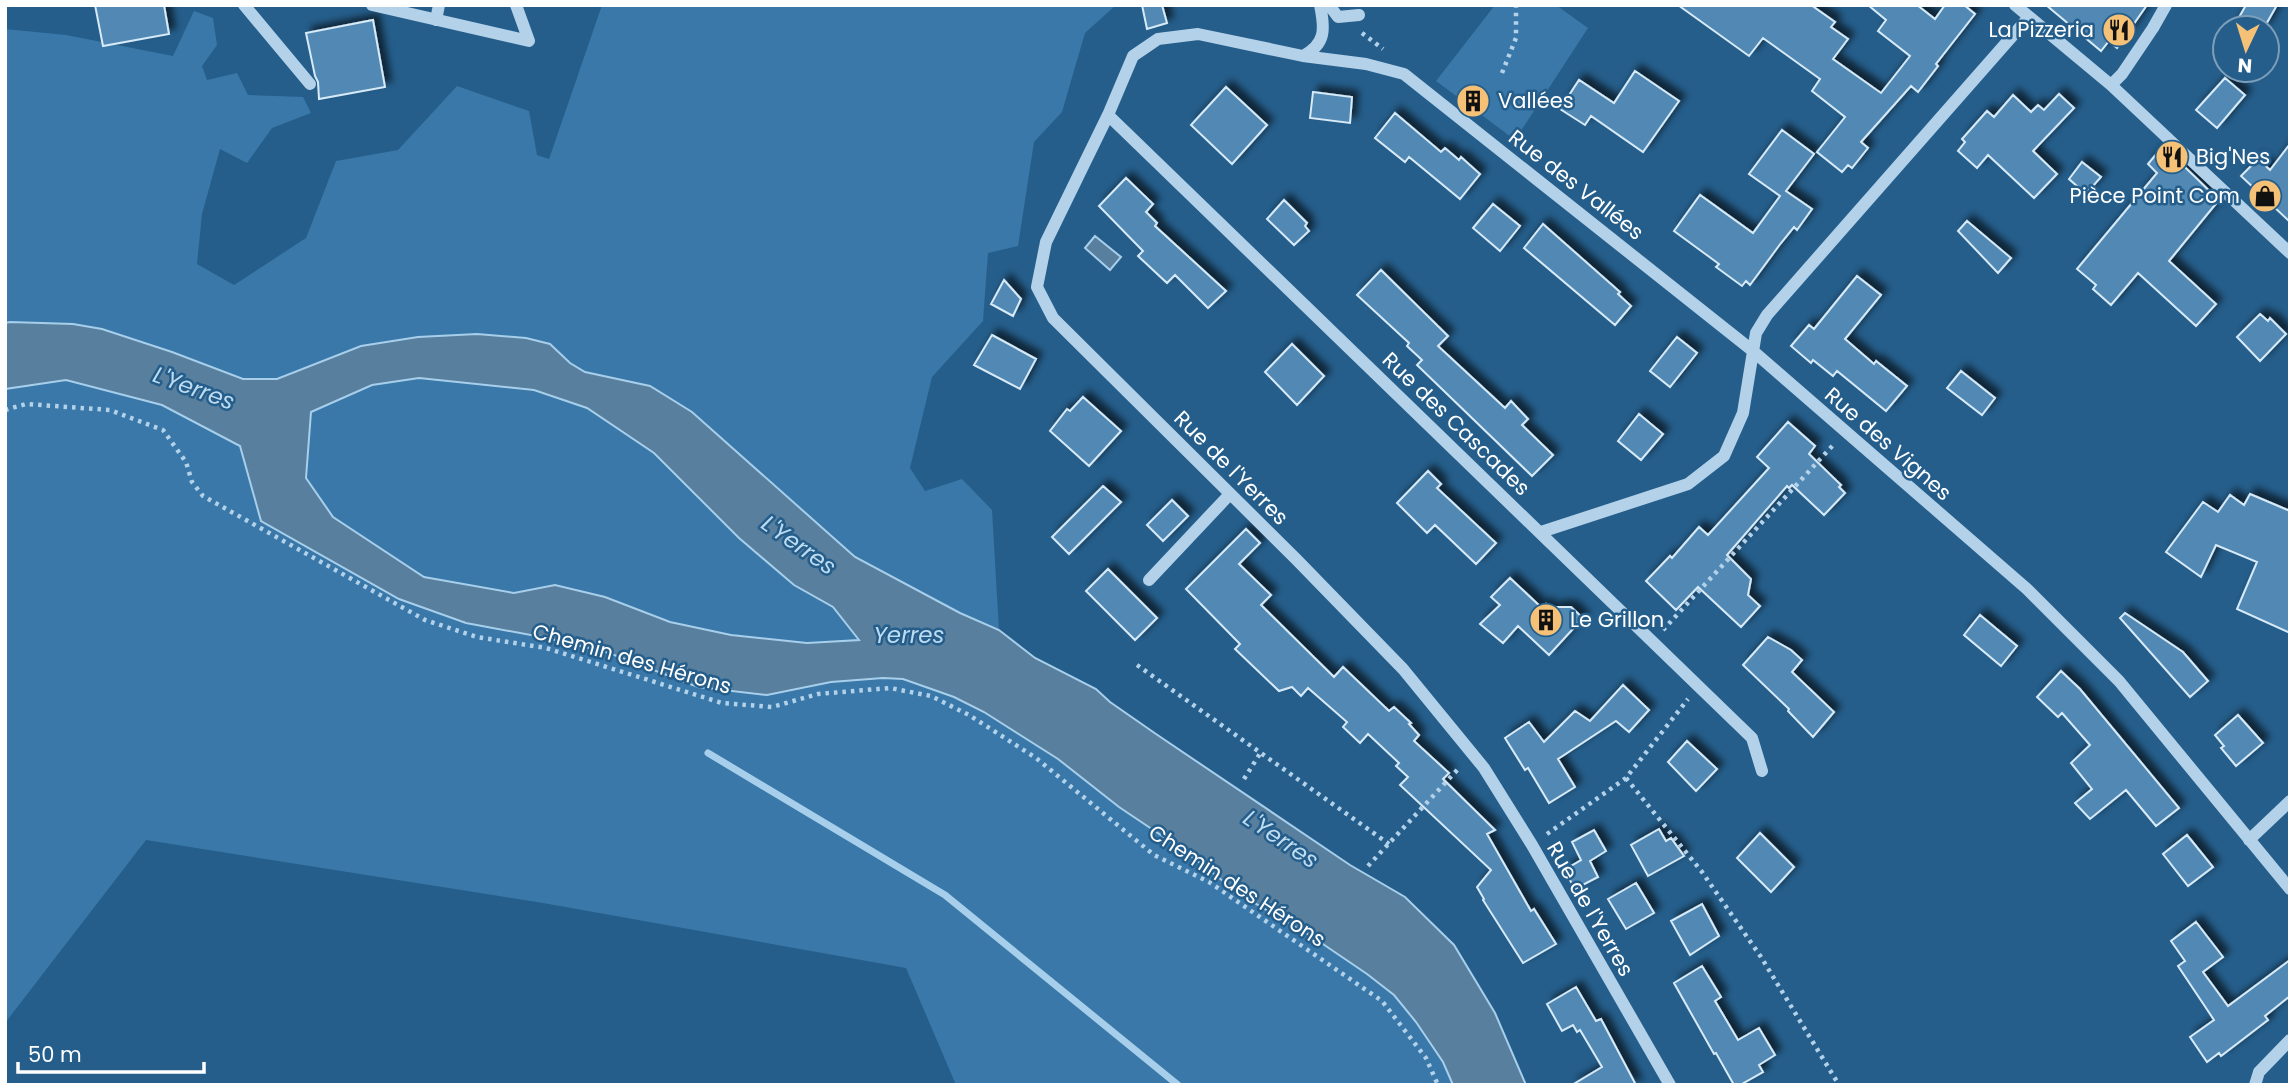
<svg xmlns="http://www.w3.org/2000/svg" width="2295" height="1090" font-family="Poppins,sans-serif">
<style>
.green{fill:#3978a8}
.water{fill:#587f9e;stroke:#a7cfeb;stroke-width:2;fill-rule:evenodd}
.lines{fill:none;stroke-linecap:round;stroke-linejoin:round}
.stream{stroke:#a7cfeb;stroke-width:7}
.building{fill:#5189b4;stroke:#d7eaf8;stroke-width:2;filter:url(#shadow)}
.path{stroke:#b3d2ea;stroke-width:4.5;stroke-dasharray:3.5 5;stroke-linecap:butt}
.minor{stroke:#b3d2ea;stroke-width:12}
.labels{text-anchor:middle;stroke-width:5;stroke-linejoin:round;paint-order:stroke}
.poi-label{font-size:21px;fill:#fff;stroke:#255e8b;text-anchor:start}
.street-label{font-size:21px;fill:#fff;stroke:#255e8b}
.water-label{font-size:23px;font-style:italic;fill:#bedcf1;stroke:#255e8b}
</style>
<defs>
<filter id="shadow"><feDropShadow dx="6" dy="-6" stdDeviation="3.5" flood-color="#0009"/></filter>
</defs>
<rect width="100%" height="100%" fill="#255e8b"/>
<path class="green" d="M602,5H1116L1085,33L1062,112L1034,142L1018,246L988,253L983,321L932,377L910,468L925,491L962,479L992,510L999,630L960,613L855,557L692,412L585,372L570,363L553,346L541,341L477,334L361,346L277,379H243L172,352L90,326L5,323V29L66,35L173,56L194,11L213,18L217,45L202,66L207,80L237,73L248,95L303,97L311,113L272,128L247,163L220,149L202,214L197,264L234,285L306,238L336,161L398,150L457,86L529,111L537,155L549,159Z
M1495,5H1556L1588,28L1515,140L1479,113L1486,104L1466,89L1459,98L1436,81Z
M419,378L534,390L586,408L654,453L739,538L794,585L833,607L860,640L808,643L731,635L670,622L605,597L555,585L514,593L424,577L333,517L306,478L311,412L372,385Z
M66,380L162,405L240,446L262,521L399,599L466,623L547,638L609,653L698,687L767,695L831,682L883,678L903,679L954,697L984,712L1058,759L1119,807L1183,850L1241,895L1314,938L1367,974L1394,995L1416,1022L1443,1062L1453,1085H956L906,968L543,903L146,840L5,1023V389Z"/>
<path class="water" d="M1095,236L1121,257L1110,270L1085,248Z
M10,322L73,324L102,329L172,352L243,379H277L361,346L418,337L477,334L526,338L550,344L570,363L585,372L650,386L692,412L855,557L960,613L999,630L1035,658L1096,689L1110,702L1156,734L1350,865L1405,897L1454,945L1495,1013L1526,1085H1453L1443,1062L1416,1022L1394,995L1367,974L1314,938L1241,895L1183,850L1119,807L1058,759L984,712L954,697L903,679L883,678L831,682L767,695L698,687L609,653L547,638L466,623L399,599L261,521L240,446L162,405L66,380L5,389V323ZM419,378L534,390L587,408L654,453L739,538L794,585L833,607L859,640L807,643L731,635L670,622L605,597L555,585L514,593L424,577L333,517L306,478L311,412L372,385Z"/>
<g class="lines">
<path class="stream" d="M708,753L945,895L1178,1085"/>
</g>
<path class="building" d="M95,5H164L169,34L103,46Z
M1142,5H1162L1167,23L1147,29Z
M1678,5H1811L1835,22L1831,27L1848,39L1833,59L1881,93L1910,56L1878,31L1886,20L1868,5H1917L1935,19L1945,5H1964L1975,14L1936,64L1938,66L1918,92L1911,86L1861,142L1868,148L1852,168L1848,165L1842,172L1817,152L1845,117L1812,91L1820,79L1763,38L1749,56Z
M2046,5H2147L2117,48L2109,41L2101,51Z
M2246,5H2277L2264,28H2233Z
M373,20L385,87L319,99L318,82L315,76L306,33Z
M1635,71L1679,101L1643,152L1591,116L1585,125L1560,109L1579,80L1614,103Z
M2225,78L2245,95L2217,128L2196,110Z
M1226,87L1267,125L1232,164L1191,125Z
M1313,92L1352,97L1350,123L1310,118Z
M2059,94L2074,108L2033,151L2057,174L2034,198L1988,155L1977,168L1958,151L1965,142L1962,139L1987,111L1994,117L2013,95L2031,112L2038,105L2044,110Z
M1395,113L1441,152L1445,148L1459,160L1461,157L1480,174L1460,199L1409,157L1405,162L1375,138Z
M1782,130L1814,154L1786,191L1812,209L1797,230L1794,227L1781,243L1750,285L1746,281L1742,286L1716,267L1719,264L1674,231L1700,195L1753,233L1780,196L1749,174Z
M2290,144V222L2241,176L2258,159L2270,170Z
M2163,146L2219,200L2169,261L2216,304L2196,326L2138,273L2111,305L2093,289L2096,285L2077,269L2157,173L2148,164Z
M2082,162L2101,177L2086,194L2069,179Z
M1126,178L1153,204L1146,212L1157,223L1155,226L1226,291L1208,308L1175,275L1167,283L1138,256L1143,251L1099,206Z
M1284,200L1307,223L1305,226L1309,231L1294,245L1267,219Z
M1493,204L1520,226L1500,251L1473,228Z
M1967,221L2011,258L1998,273L1958,231Z
M1543,224L1620,292L1618,294L1631,306L1615,325L1524,248Z
M1381,270L1448,336L1438,346L1505,408L1511,401L1528,419L1522,425L1553,455L1532,476L1417,365L1422,360L1407,346L1409,343L1357,295Z
M1857,276L1881,295L1845,339L1874,364L1876,361L1907,386L1886,411L1837,371L1833,376L1813,360L1811,363L1791,346L1809,325L1814,329Z
M1004,280L1021,299L1013,316L991,304Z
M2260,314L2268,321L2270,318L2286,334L2260,361L2237,337Z
M992,335L1036,359L1020,389L974,365Z
M1677,337L1697,353L1670,387L1650,371Z
M1292,344L1324,376L1297,405L1265,372Z
M1961,371L1995,398L1982,415L1947,388Z
M1083,397L1121,431L1089,466L1050,431L1067,409L1070,411Z
M1639,414L1663,434L1641,460L1618,441Z
M1788,422L1815,446L1809,454L1841,485L1839,487L1845,493L1824,515L1792,485L1789,488L1787,486L1727,555L1751,579L1748,595L1760,606L1741,627L1698,587L1676,610L1646,581L1670,556L1672,558L1699,527L1708,535L1769,468L1757,457Z
M1428,471L1441,484L1437,488L1496,543L1476,564L1435,525L1427,533L1397,503Z
M1103,486L1121,502L1069,554L1052,537Z
M2250,494L2290,511V633L2237,609L2257,562L2216,545L2201,577L2166,552L2203,502L2218,512L2230,495L2244,505Z
M1172,500L1188,516L1163,541L1147,525Z
M1246,529L1260,543L1239,564L1271,595L1261,605L1334,677L1343,667L1389,711L1394,707L1411,723L1409,724L1419,735L1414,741L1449,773L1443,779L1495,830L1487,834L1531,911L1534,909L1556,944L1523,963L1483,900L1484,899L1477,887L1491,870L1400,785L1408,777L1396,766L1399,763L1368,734L1360,743L1343,727L1347,722L1308,688L1301,696L1292,687L1279,691L1235,649L1240,644L1186,589Z
M1108,569L1157,618L1135,640L1086,591Z
M1510,578L1542,608L1546,604L1553,611L1557,607H1571L1583,618L1549,655L1518,626L1503,643L1480,624L1500,605L1491,597Z
M2125,613L2183,652L2208,681L2190,697L2120,618Z
M1980,615L2017,646L2001,666L1964,635Z
M1768,637L1791,650L1802,660L1792,672L1834,712L1813,737L1788,711L1789,709L1743,665Z
M2061,671L2080,689L2179,808L2156,826L2126,790L2090,819L2075,803L2092,789L2071,763L2090,745L2062,713L2058,717L2037,697Z
M1623,685L1649,710L1629,732L1616,721L1558,759L1575,787L1549,803L1528,768L1525,770L1505,738L1529,722L1544,742L1575,711L1590,721Z
M2238,715L2263,743L2236,766L2221,748L2224,746L2215,735Z
M1687,741L1717,769L1696,791L1668,762Z
M1659,829L1666,841L1671,838L1684,856L1648,876L1631,845Z
M1594,830L1606,851L1590,861L1598,877L1575,889L1564,870L1581,860L1572,842Z
M1760,833L1794,867L1771,892L1737,858Z
M2187,835L2213,867L2188,886L2163,854Z
M1636,883L1654,913L1626,929L1608,899Z
M1702,904L1719,936L1690,955L1671,921Z
M2196,922L2223,957L2203,972L2228,1006L2290,960V996L2265,1016L2268,1020L2221,1056L2219,1053L2207,1062L2190,1037L2214,1020L2178,966L2185,961L2171,941Z
M1702,966L1721,997L1715,1001L1738,1040L1759,1028L1775,1055L1759,1065L1763,1072L1740,1085H1734L1716,1053L1714,1054L1674,983Z
M1576,987L1596,1021L1601,1019L1636,1085H1572L1602,1067L1580,1030L1577,1032L1573,1025L1562,1031L1547,1004Z"/>
<g class="lines">
<path class="path" d="M1362,33L1383,49
M1502,73L1516,38V5
M5,410L26,404L110,410L163,430L186,462L192,482L203,496L425,620L477,637L546,648L722,703L772,707L818,694L890,688L931,696L969,715L1036,758L1154,855L1209,882L1382,1001L1426,1058L1438,1085
M1663,630L1835,443
M1137,665L1389,844
M1626,778L1702,872L1761,957L1839,1085
M1244,779L1261,752
M1547,834L1626,778L1688,699
M1368,866L1460,767"/>
<path class="minor" d="M244,5L310,84
M372,5L529,41L516,5
M1329,5L1338,17L1359,15
M2015,5L2111,85L2290,253
M436,20L439,5
M1303,56C1326,44 1325,29 1320,5
M2111,85L2122,74L2153,28L2166,5
M1108,115L1752,738L1762,771
M1541,532L1688,484L1724,456L1743,413L1756,333L1767,315L2029,17
M1149,580L1230,494
M2249,840L2290,801
M1670,1085L1532,845L1484,768L1403,669L1296,559L1053,318L1037,287L1046,242L1108,115L1133,56L1158,39L1198,34L1303,56L1366,64L1404,74L1753,351L2027,589L2119,681L2290,889
M2255,1085L2259,1072L2290,1040"/>
</g>
<defs>
<symbol id="restaurant-disc" viewBox="-11 -11 22 22"><circle r="9.5" fill="#f4c177" stroke="#255e8b"/><path d="M-5-6h1v4h1v-4h1v4h1v-4h1v5L-1.5 .5V6h-2V.5L-5-1ZM5-6V6H3V1.5H1.5Q1.5-4 5-6Z" fill="#111"/></symbol>
<symbol id="building-disc" viewBox="-11 -11 22 22"><circle r="9.5" fill="#f4c177" stroke="#255e8b"/><path d="M-4-6H4V6H1V3H-1V6H-4ZM-2.5-4.3h1.7v1.8h-1.7ZM.8-4.3h1.7v1.8H.8ZM-2.5-1h1.7V.8h-1.7ZM.8-1h1.7V.8H.8Z" fill="#111"/></symbol>
<symbol id="shop-disc" viewBox="-11 -11 22 22"><circle r="9.5" fill="#f4c177" stroke="#255e8b"/><path d="M-5-2.5h2.3a2.7 3.5 0 0 1 5.4 0H5L5.5 6h-11ZM-1.5-2.5h3a1.5 2.3 0 0 0-3 0Z" fill="#111"/></symbol>
</defs>
<g fill-rule="evenodd">
<use href="#restaurant-disc" x="2100" y="11" width="38" height="38"/>
<use href="#building-disc" x="1454" y="82" width="38" height="38"/>
<use href="#restaurant-disc" x="2153" y="138" width="38" height="38"/>
<use href="#shop-disc" x="2246" y="177" width="38" height="38"/>
<use href="#building-disc" x="1527" y="601" width="38" height="38"/>
</g>
<g class="labels">
<g class="poi-label">
<text x="2094" y="37" text-anchor="end">La Pizzeria</text>
<text x="1498" y="108">Vallées</text>
<text x="2196" y="164">Big'Nes</text>
<text x="2240" y="203" text-anchor="end">Pièce Point Com</text>
<text x="1570" y="627">Le Grillon</text>
</g>
<g class="street-label">
<text transform="translate(1576 185) rotate(38)" y="7">Rue des Vallées</text>
<text transform="translate(1456 424) rotate(44)" y="7">Rue des Cascades</text>
<text transform="translate(1888 444) rotate(41)" y="7">Rue des Vignes</text>
<text transform="translate(1231 468) rotate(45)" y="7">Rue de l'Yerres</text>
<text transform="translate(632 659) rotate(16)" y="7">Chemin des Hérons</text>
<text transform="translate(1237 886) rotate(33)" y="7">Chemin des Hérons</text>
<text transform="translate(1590 909) rotate(60)" y="7">Rue de l'Yerres</text>
</g>
<g class="water-label">
<text transform="translate(194 388) rotate(20)" y="8">L'Yerres</text>
<text transform="translate(799 545) rotate(35)" y="8">L'Yerres</text>
<text x="909" y="643">Yerres</text>
<text transform="translate(1281 839) rotate(34)" y="8">L'Yerres</text>
</g>
</g>
<rect width="2295" height="1090" fill="none" stroke="#ffffff" stroke-width="14"/>
<g transform="translate(2246 49) rotate(184)"><circle r="33" fill="#255e8b" stroke="#7c9eb9" stroke-width="2"/>
<path d="M0-5L12 26L0 18L-12 26Z" fill="#f4c177"/>
<text y="-10" font-size="19" font-weight="bold" text-anchor="middle" fill="#ffffff">N</text>
</g>
<path d="M18 1062v10h186v-10" fill="none" stroke="#ffffff" stroke-width="3.5"/>
<text x="28" y="1062" font-size="21" fill="#ffffff" stroke="#255e8b" stroke-width="5" paint-order="stroke">50 m</text>
</svg>
